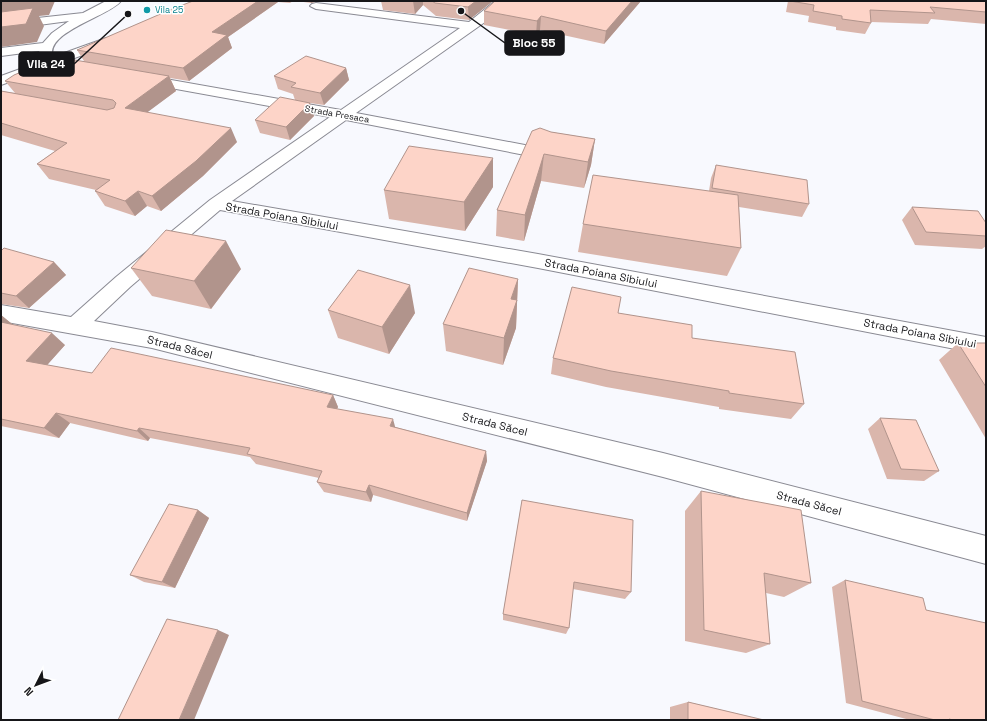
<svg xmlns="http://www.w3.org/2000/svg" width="987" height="721" font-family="'Space Grotesk',sans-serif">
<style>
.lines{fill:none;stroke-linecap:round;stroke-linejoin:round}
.minor-casing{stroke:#8a8a93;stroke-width:2}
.minor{fill:#fff;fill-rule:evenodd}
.wall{fill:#dab6ac}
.shaded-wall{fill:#b1948c}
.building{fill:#fdd4c8;stroke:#b1948c}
.culture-dot{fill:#0f9aa8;stroke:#fff;stroke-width:1.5}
.labels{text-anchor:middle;stroke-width:3;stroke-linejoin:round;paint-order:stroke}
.far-culture-label{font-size:9px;fill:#0d838f;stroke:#fff;text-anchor:start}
.far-street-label{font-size:9px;fill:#161619;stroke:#fff}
.street-label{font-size:11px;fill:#161619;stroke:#fff}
.leader{fill:none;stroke:#161619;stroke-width:1.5}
.callout-dot{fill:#161619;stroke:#fff;stroke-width:1.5}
.callout{fill:#161619;stroke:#161619;stroke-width:1.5}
.callout-label{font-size:12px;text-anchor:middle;font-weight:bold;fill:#fff}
</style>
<rect width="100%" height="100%" fill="#f8f9fe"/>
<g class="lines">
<defs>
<path id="minor" d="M106,1H121C110,16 44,32 53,57L106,38L110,39L112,42L110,45L1,85V76L42,61L39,51L1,56V48L43,43L52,33L69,21L1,30V22L83,13Z
M495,1H508L485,22L356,113L530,146L536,148L538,151L536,154L530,156L346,120L232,201L538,254L986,337V355L538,268L220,210L130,287L94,321L152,332L663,453L986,536V564L663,477L152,348L1,321V305L71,317L116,277L210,200L330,117L143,83L138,82L136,79L138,76L143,75L341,110L460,28L316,9L310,6L312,4L316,3L469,22Z"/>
</defs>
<use href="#minor" class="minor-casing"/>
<use href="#minor" class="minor"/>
</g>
<path class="wall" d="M193,1H293L290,3L278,2L228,37L232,48L189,81L170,78L176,91L147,112L237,142L203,176L161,211L147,206L135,216L105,206L95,191L96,190L49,179L37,164L55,151L1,135V91L15,93L5,81L84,61L77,50Z
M296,1H319L311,3Z
M381,1H493L469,20L436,16L423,5L415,14L383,10Z
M495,1H641L604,44L540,30L536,35L484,25V11Z
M788,1H986V24L931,19L928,24L871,22V23L865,34L836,30V27L808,22L809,16L786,12Z
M346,68L349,80L324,105L310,103L314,116L290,140L260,133L255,120L295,100L293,94L278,89L274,76Z
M551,132L595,139L591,165L584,188L541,181L524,241L496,236L497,210Z
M493,158V187L465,231L389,219L384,190Z
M716,165L809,204L802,217L739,207L741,248L727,276L578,252L583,224L709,191L711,178Z
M912,207L986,236V246L982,249L915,245L902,220Z
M1,251L54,262L66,275L29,308L1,304Z
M131,268L241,269L211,309L152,296Z
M518,279L516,328L503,365L446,351L443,324Z
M328,310L415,313L389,354L338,338Z
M618,313L692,338L804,404L791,419L719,409V407L606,387L551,374L553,358Z
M1,315L12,324L65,345L47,365L92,373L333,395L338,407L337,409L395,427L486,451L487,461L467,521L373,495L371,502L324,492L317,482L319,478L256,464L250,457L150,438L148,441L70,423L59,438L1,426Z
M958,343H986V439L939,360Z
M880,418L939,471L924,481L887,479L868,429Z
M701,491L811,583L784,597L766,593L770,644L746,653L685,641V511Z
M522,500L631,592L625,599L573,589L569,628L566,634L503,620V614Z
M198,510L209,518L175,588L144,582L130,575Z
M845,580L926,610L986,720H910L846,703L832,587Z
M688,702L764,720H670V707Z"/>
<path class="shaded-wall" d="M7,1H55L49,15L39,16L44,26L37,42L1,47V2Z
M258,1H278V2L228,37L232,48L189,81L183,68L212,32Z
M310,1H319L311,3Z
M413,1H423V5L415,14Z
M476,1H493L469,20L468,7Z
M632,1H641L604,44L606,31Z
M541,16L540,30L536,35L537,21Z
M346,68L349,80L324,105L320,93Z
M169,76L176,91L133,123L125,108Z
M310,103L314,116L290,140L286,127Z
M231,128L237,142L203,176L161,211L152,196Z
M595,139L591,165L584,188L588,162Z
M544,154L541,181L524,241L525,215Z
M493,158V187L465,231L464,202Z
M138,191L147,206L135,216L125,201Z
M226,241L241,269L211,309L194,281Z
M54,262L66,275L29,308L16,296Z
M518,279L516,328L503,365L504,338L511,299Z
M410,285L415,313L389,354L382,327Z
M1,315L12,324L1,330Z
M52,333L65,345L40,373L26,361Z
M333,395L338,407L332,418L327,407Z
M56,413L70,423L59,438L44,428Z
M393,419L396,430L390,426Z
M139,428L150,438L148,441L137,431Z
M486,451L487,461L467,521V513Z
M369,485L373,495L371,502L366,492Z
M198,510L209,518L175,588L162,582Z
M218,630L229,635L194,720H179Z"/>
<path class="building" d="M193,1H258L212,32L227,35L183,68L77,50L172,9Z
M432,1H476L468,7L435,3Z
M495,1H632L606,31L541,16L537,21L484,11Z
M790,1H986V12L930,7L935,13L870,10L871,23L842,19V16L813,11L814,5Z
M33,8L26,24L1,27V12Z
M306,56L346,68L320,93L291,87L296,83L274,76Z
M57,57L169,76L125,108L231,128L196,161L152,196L138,191L125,201L95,191L110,180L37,164L67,143L1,123V91L107,110L114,108L116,103L113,100L5,81L14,75Z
M280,97L310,103L286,127L255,120Z
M540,128L551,132L595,139L588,162L544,154L525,215L497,210L532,131Z
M409,146L493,158L464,202L384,190Z
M716,165L807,180L809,204L712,188Z
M593,175L738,195L741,248L583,224Z
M912,207L978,211L986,223V236L926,232Z
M166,230L226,241L194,281L131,268Z
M4,248L54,262L16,296L1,293V251Z
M469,268L518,279L511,299L517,300L504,338L443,324Z
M358,270L410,285L382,327L328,310Z
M572,287L621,297L618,313L692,325V338L795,352L804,404L729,393V391L611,371L553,358Z
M1,322L52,333L26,361L92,373L111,348L333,395L327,407L393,419L390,426L486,451L467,513L369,485L366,492L317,482L322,471L247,454L250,448L139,428L137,431L56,413L44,428L1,419Z
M958,343H986V387Z
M880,418L916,420L939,471L901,469Z
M701,491L801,510L811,583L764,573L770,644L704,630Z
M522,500L633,520L631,592L574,582L569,628L503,614Z
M169,504L198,510L162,582L130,575Z
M845,580L923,598L926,610L986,623V720H953L949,719V720H935L862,701Z
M167,619L218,630L179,720H118Z
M688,702L764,720H688Z"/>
<circle class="culture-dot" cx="147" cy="10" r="4"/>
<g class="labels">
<g class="far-culture-label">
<text x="155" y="13">Vila 25</text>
</g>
<g class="far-street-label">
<text transform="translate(337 114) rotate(10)" y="3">Strada Presaca</text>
</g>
<g class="street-label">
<text transform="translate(282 216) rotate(10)" y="4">Strada Poiana Sibiului</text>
<text transform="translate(601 273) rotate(11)" y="4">Strada Poiana Sibiului</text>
<text transform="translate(920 333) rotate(11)" y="4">Strada Poiana Sibiului</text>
<text transform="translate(180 347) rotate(14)" y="4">Strada Săcel</text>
<text transform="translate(495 424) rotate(14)" y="4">Strada Săcel</text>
<text transform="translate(809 503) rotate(15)" y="4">Strada Săcel</text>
</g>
</g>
<path class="leader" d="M461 11L505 43M128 14L74 64"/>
<g class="callout-dot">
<circle cx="461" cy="11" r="4"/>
<circle cx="128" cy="14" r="4"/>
</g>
<g class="callout">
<rect x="505" y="31" width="59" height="24" rx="4"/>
<rect x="19" y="52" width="55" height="24" rx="4"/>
</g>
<g class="callout-label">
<text x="534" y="47">Bloc 55</text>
<text x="46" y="68">Vila 24</text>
</g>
<rect width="987" height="721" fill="none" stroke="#161619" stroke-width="4"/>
<g transform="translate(36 685) rotate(228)" stroke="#ffffff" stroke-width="3" paint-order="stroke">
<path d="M0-3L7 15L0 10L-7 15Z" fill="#161619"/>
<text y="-6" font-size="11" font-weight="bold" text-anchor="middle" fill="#161619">N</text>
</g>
</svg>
